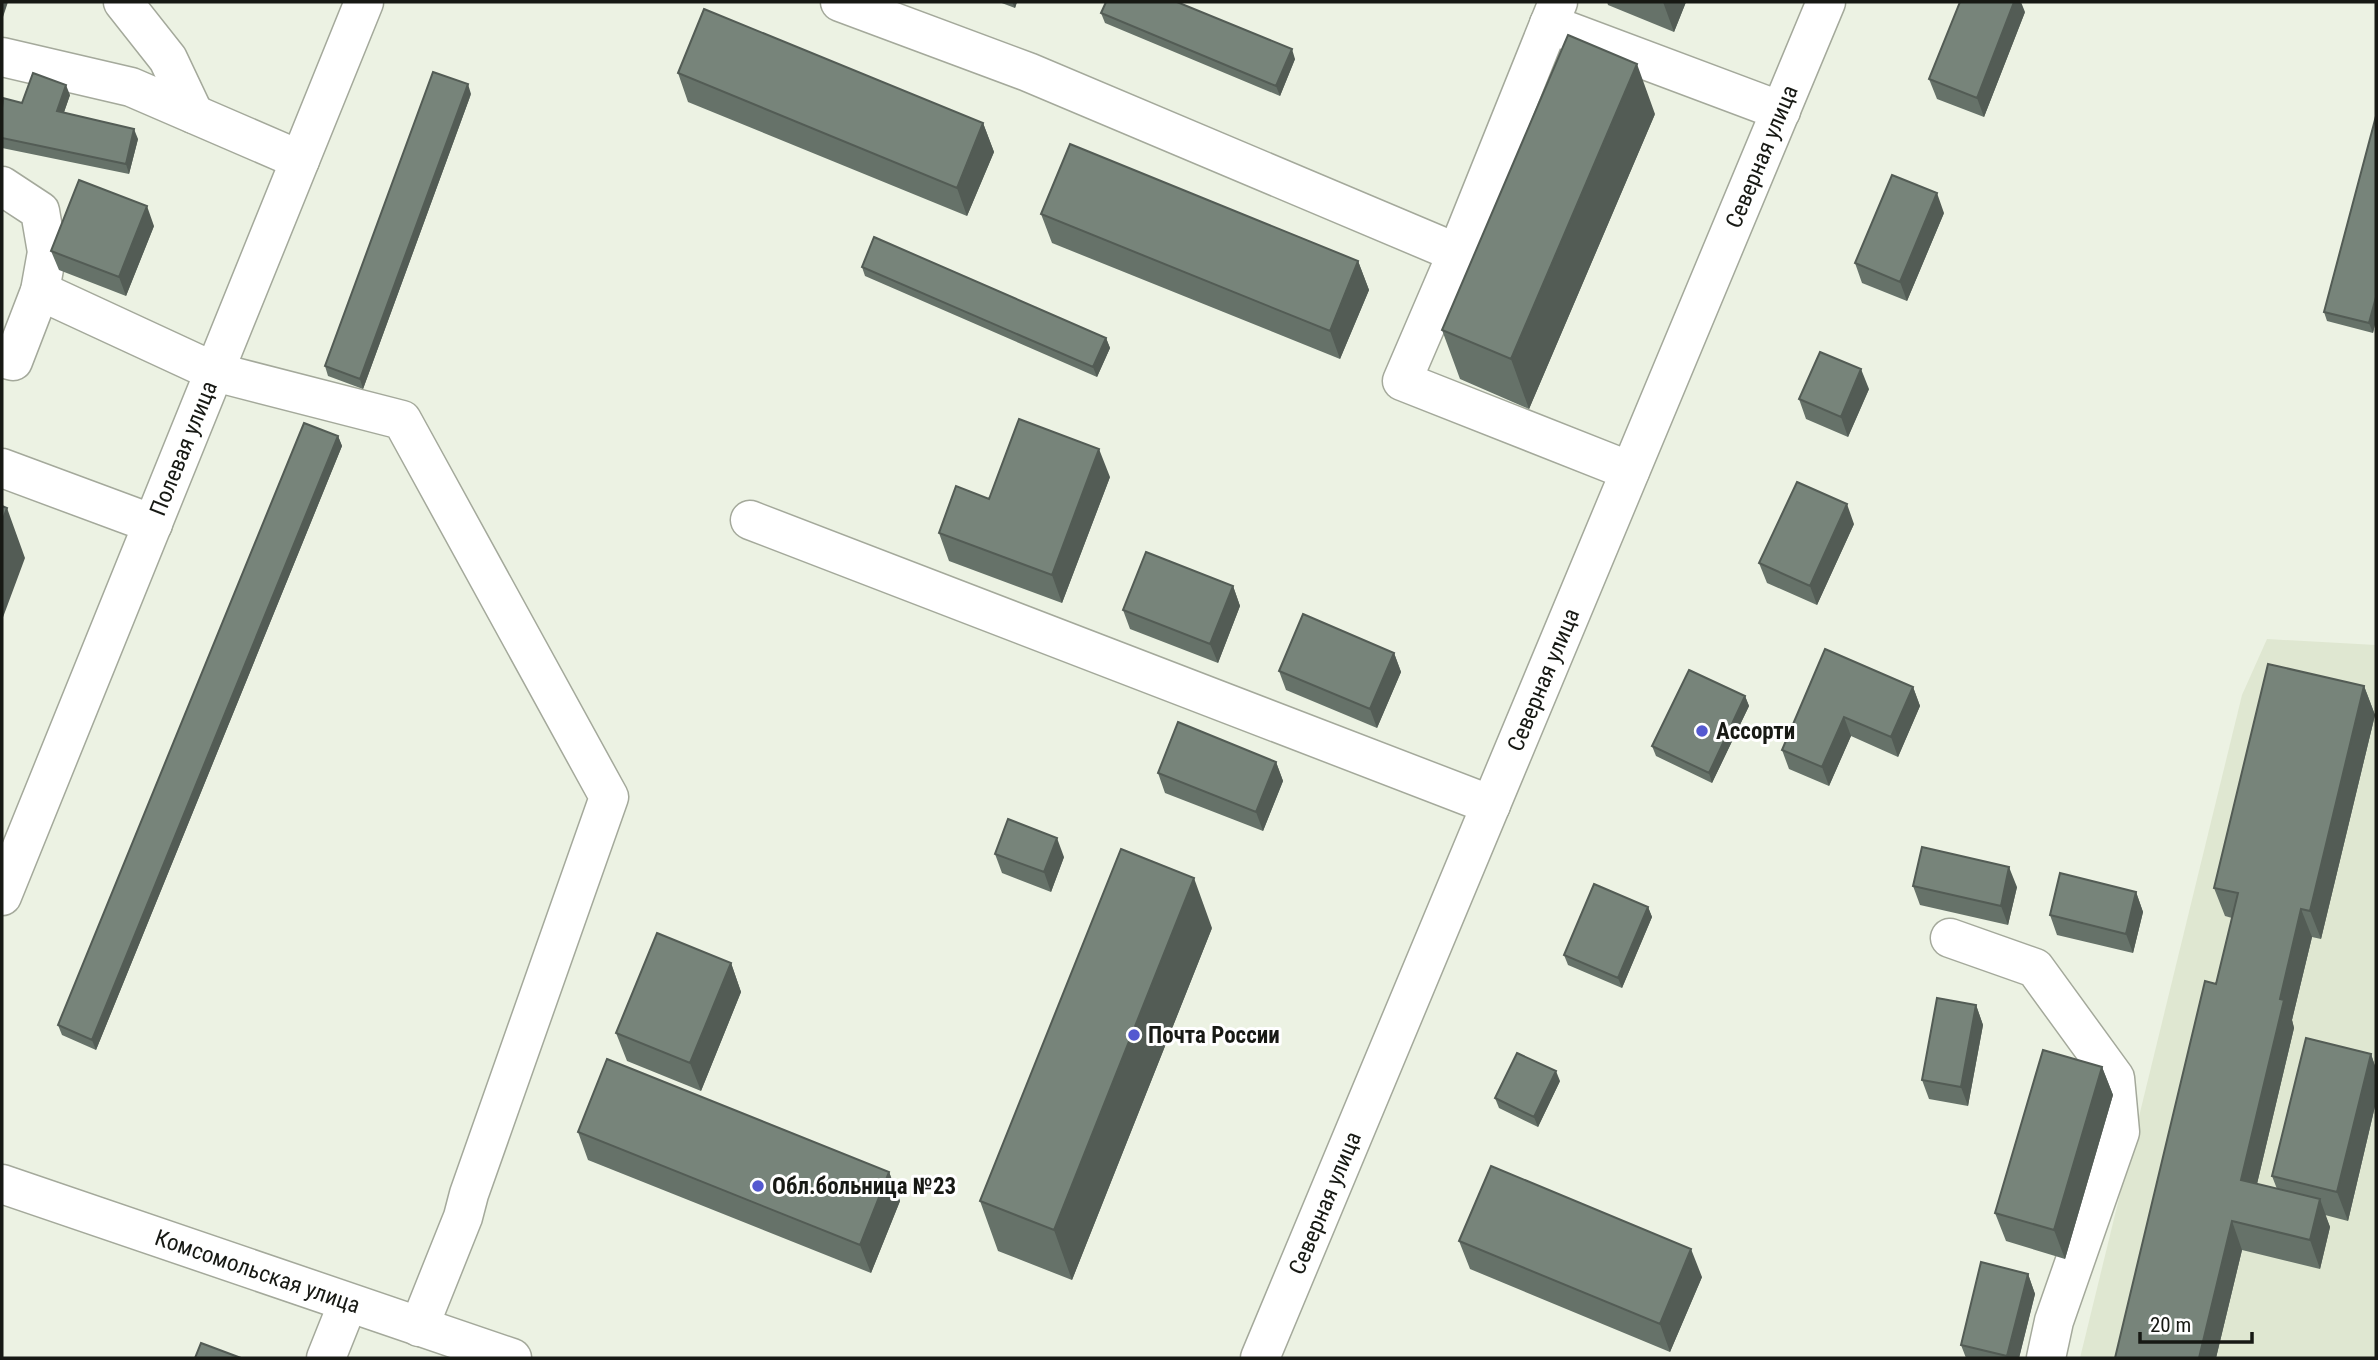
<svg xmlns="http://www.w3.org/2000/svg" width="2378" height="1360" font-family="'Roboto Condensed',sans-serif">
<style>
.built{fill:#dfe7d1}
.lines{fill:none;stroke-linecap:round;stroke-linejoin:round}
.minor-casing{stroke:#a4a99b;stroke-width:41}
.minor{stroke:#fff;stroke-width:38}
.wall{fill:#667269}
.shaded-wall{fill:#535c55}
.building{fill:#77847a;stroke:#535c55;stroke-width:2}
.poi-dot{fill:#5459d0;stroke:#fff;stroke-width:2.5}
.labels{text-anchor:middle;stroke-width:6;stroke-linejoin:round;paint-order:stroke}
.street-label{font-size:23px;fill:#171914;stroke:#fff}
.poi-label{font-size:23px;font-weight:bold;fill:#171914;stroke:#fff;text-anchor:start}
</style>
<rect width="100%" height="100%" fill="#ecf2e3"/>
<path class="built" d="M2267,639L2376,645V1358H2080L2242,695Z"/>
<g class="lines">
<defs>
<g id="minor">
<path d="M123,2L168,59L194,114"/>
<path d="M840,2L1028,72L1457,253"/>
<path d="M1558,2L1457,253L1402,381L1630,471"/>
<path d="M1549,24L1781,111"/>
<path d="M2,57L131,87L300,160"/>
<path d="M2,186L40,211L47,252L40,291L13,361L2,358"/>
<path d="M40,291L215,372L402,420L609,797L469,1194L463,1217L419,1327"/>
<path d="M2,468L153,524"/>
<path d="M750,520L1491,805"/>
<path id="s1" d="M2,896L364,2"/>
<path d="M1950,938L2035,968L2115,1078L2120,1132L2054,1321L2046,1358"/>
<path id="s2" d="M2,1184L512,1358"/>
<path d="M326,1358L348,1303"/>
<path id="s3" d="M1260,1358L1826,2"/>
</g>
</defs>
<use href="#minor" class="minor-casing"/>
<use href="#minor" class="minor"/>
</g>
<path class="wall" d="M999,2H1017L1015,8Z
M1607,2H1686L1674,32L1608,5Z
M2025,12L1984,117L1937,99L1929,79Z
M1101,13L1295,59L1280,96L1105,23Z
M678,73L983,123L994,152L967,216L688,102Z
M471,94L363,389L328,376L325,366Z
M70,95L64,112L138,139L129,174L2,148V108L22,103Z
M1655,114L1529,409L1460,379L1442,330Z
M2376,116V320L2373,333L2327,321L2324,312Z
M1944,213L1907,301L1862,283L1855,263Z
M1041,214L1358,261L1369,290L1340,359L1052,243Z
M154,226L126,296L59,270L51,251Z
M862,267L1106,338L1110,348L1097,377L865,276Z
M1869,389L1848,437L1806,419L1799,399Z
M338,436L342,446L96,1050L62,1035L58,1025Z
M1110,477L1062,603L949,561L939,533L989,499Z
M1854,524L1817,605L1767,583L1759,563Z
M1233,586L1240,606L1218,663L1130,629L1123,610Z
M1825,649L1913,687L1920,706L1898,757L1851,736L1829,786L1789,769L1782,750Z
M1394,653L1401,672L1377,728L1286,690L1279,671Z
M2364,686L2375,715L2321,939L2312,937L2292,1020L2294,1028L2257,1184L2277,1189L2272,1176L2371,1054L2376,1069V1102L2348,1221L2325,1215L2330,1227L2320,1269L2242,1250L2216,1358H2115L2216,984L2232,918L2225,916L2214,888Z
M1745,696L1749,706L1712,783L1656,756L1652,746Z
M1276,762L1283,781L1263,831L1165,793L1158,773Z
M995,854L1064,857L1051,892L1002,873Z
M1913,886L2017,887L2008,925L1920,905Z
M2136,892L2143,912L2133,953L2057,935L2050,915Z
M1648,907L1652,917L1622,988L1568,965L1564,955Z
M1212,928L1072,1280L998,1251L980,1201Z
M731,963L741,992L701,1091L627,1061L616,1033Z
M1976,1005L1983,1025L1968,1106L1929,1099L1922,1080Z
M2102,1067L2113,1095L2065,1259L2006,1241L1995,1213Z
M1560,1081L1538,1127L1499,1108L1495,1098Z
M578,1132L889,1172L900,1201L871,1273L588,1160Z
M1459,1241L1702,1277L1670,1352L1470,1269Z
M2028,1274L2035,1294L2019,1358H1966L1961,1345Z"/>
<path class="shaded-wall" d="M2,2H8L2,20Z
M1012,2H1017L1015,8Z
M1663,2H1686L1674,32Z
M2014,2H2021L2025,12L1984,117L1977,98Z
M1292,49L1295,59L1280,96L1276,86Z
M1637,64L1655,114L1529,409L1511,359Z
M468,84L471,94L363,389L360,379Z
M66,85L70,95L61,121L57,111Z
M983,123L994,152L967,216L957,188Z
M134,129L138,139L129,174L126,164Z
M1937,193L1944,213L1907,301L1900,282Z
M147,206L154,226L126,296L119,277Z
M1358,261L1369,290L1340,359L1330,331Z
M2376,297V320L2373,333L2369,323Z
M1106,338L1110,348L1097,377L1093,367Z
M1861,369L1869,389L1848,437L1841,417Z
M338,436L342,446L96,1050L92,1040Z
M1099,449L1110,477L1062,603L1052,575Z
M1847,504L1854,524L1817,605L1810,586Z
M7,508L25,558L2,620V522Z
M1233,586L1240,606L1218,663L1210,644Z
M1394,653L1401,672L1377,728L1370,709Z
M2364,686L2375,715L2321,939L2310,911Z
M1913,687L1920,706L1898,757L1891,737Z
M1745,696L1749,706L1712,783L1709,773Z
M1844,717L1851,736L1829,786L1822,767Z
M1276,762L1283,781L1263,831L1256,812Z
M1057,838L1064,857L1051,892L1044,872Z
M2009,867L2017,887L2008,925L2001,906Z
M1194,878L1212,928L1072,1280L1054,1230Z
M2136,892L2143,912L2133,953L2126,934Z
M1648,907L1652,917L1622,988L1618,978Z
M2301,909L2312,937L2292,1020L2294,1028L2251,1209L2241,1180L2280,999Z
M731,963L741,992L701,1091L690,1063Z
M1976,1005L1983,1025L1968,1106L1961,1087Z
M2371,1054L2376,1069V1102L2348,1221L2337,1192Z
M2102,1067L2113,1095L2065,1259L2054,1230Z
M1556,1071L1560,1081L1538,1127L1534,1117Z
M889,1172L900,1201L871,1273L860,1245Z
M2320,1199L2330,1227L2320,1269L2310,1240Z
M2232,1221L2242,1250L2216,1358H2199Z
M1691,1249L1702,1277L1670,1352L1660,1324Z
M2028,1274L2035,1294L2019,1358H2008L2007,1356Z"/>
<path class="building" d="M1106,2H1177L1292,49L1276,86L1101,13Z
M1960,2H2014L1977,98L1929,79Z
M704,9L983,123L957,188L678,73Z
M1568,35L1637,64L1511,359L1442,330Z
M433,72L468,84L360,379L325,366Z
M33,73L66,85L57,111L134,129L126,164L2,138V108L3,98L22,103Z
M2376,116V297L2369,323L2324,312Z
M1070,144L1358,261L1330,331L1041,214Z
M1892,175L1937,193L1900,282L1855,263Z
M79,180L147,206L119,277L51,251Z
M874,237L1106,338L1093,367L862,267Z
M1820,352L1861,369L1841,417L1799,399Z
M1019,419L1099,449L1052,575L939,533L956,486L989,499Z
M304,423L338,436L92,1040L58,1025Z
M1797,482L1847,504L1810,586L1759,563Z
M2,506L7,508L2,522Z
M1146,552L1233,586L1210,644L1123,610Z
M1303,614L1394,653L1370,709L1279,671Z
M1825,649L1913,687L1891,737L1844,717L1822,767L1782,750Z
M2268,664L2364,686L2310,911L2301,909L2280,999L2284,1000L2241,1180L2320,1199L2310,1240L2232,1221L2199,1358H2115L2205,981L2216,984L2238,893L2214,888Z
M1689,670L1745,696L1709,773L1652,746Z
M1178,722L1276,762L1256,812L1158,773Z
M1008,819L1057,838L1044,872L995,854Z
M1922,847L2009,867L2001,906L1913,886Z
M1121,849L1194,878L1054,1230L980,1201Z
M2060,873L2136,892L2126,934L2050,915Z
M1594,884L1648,907L1618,978L1564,955Z
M657,933L731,963L690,1063L616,1033Z
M1937,998L1976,1005L1961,1087L1922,1080Z
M2306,1038L2371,1054L2337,1192L2272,1176Z
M2043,1050L2102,1067L2054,1230L1995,1213Z
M1517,1053L1556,1071L1534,1117L1495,1098Z
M607,1059L889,1172L860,1245L578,1132Z
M1491,1166L1691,1249L1660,1324L1459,1241Z
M1981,1262L2028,1274L2007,1356L1961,1345Z
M201,1343L241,1358H195Z"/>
<g class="poi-dot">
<circle cx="1702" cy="731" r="7"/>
<circle cx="1134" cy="1035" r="7"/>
<circle cx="758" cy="1186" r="7"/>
</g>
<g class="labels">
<g class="street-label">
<text dy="8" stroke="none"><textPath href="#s3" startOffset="1302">Северная улица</textPath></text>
<text dy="8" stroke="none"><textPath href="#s1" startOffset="483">Полевая улица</textPath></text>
<text dy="8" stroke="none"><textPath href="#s3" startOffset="735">Северная улица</textPath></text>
<text dy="8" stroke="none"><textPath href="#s3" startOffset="168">Северная улица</textPath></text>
<text dy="8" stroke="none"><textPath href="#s2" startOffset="270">Комсомольская улица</textPath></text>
</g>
<g class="poi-label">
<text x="1716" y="739">Ассорти</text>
<text x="1148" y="1043">Почта России</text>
<text x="772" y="1194">Обл.больница №23</text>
</g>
</g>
<rect width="2378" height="1360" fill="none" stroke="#171914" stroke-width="7"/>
<path d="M2140 1332v10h112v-10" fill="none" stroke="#171914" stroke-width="3.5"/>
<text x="2150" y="1332" font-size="21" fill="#171914" stroke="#ffffff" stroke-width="5" paint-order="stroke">20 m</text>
</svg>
